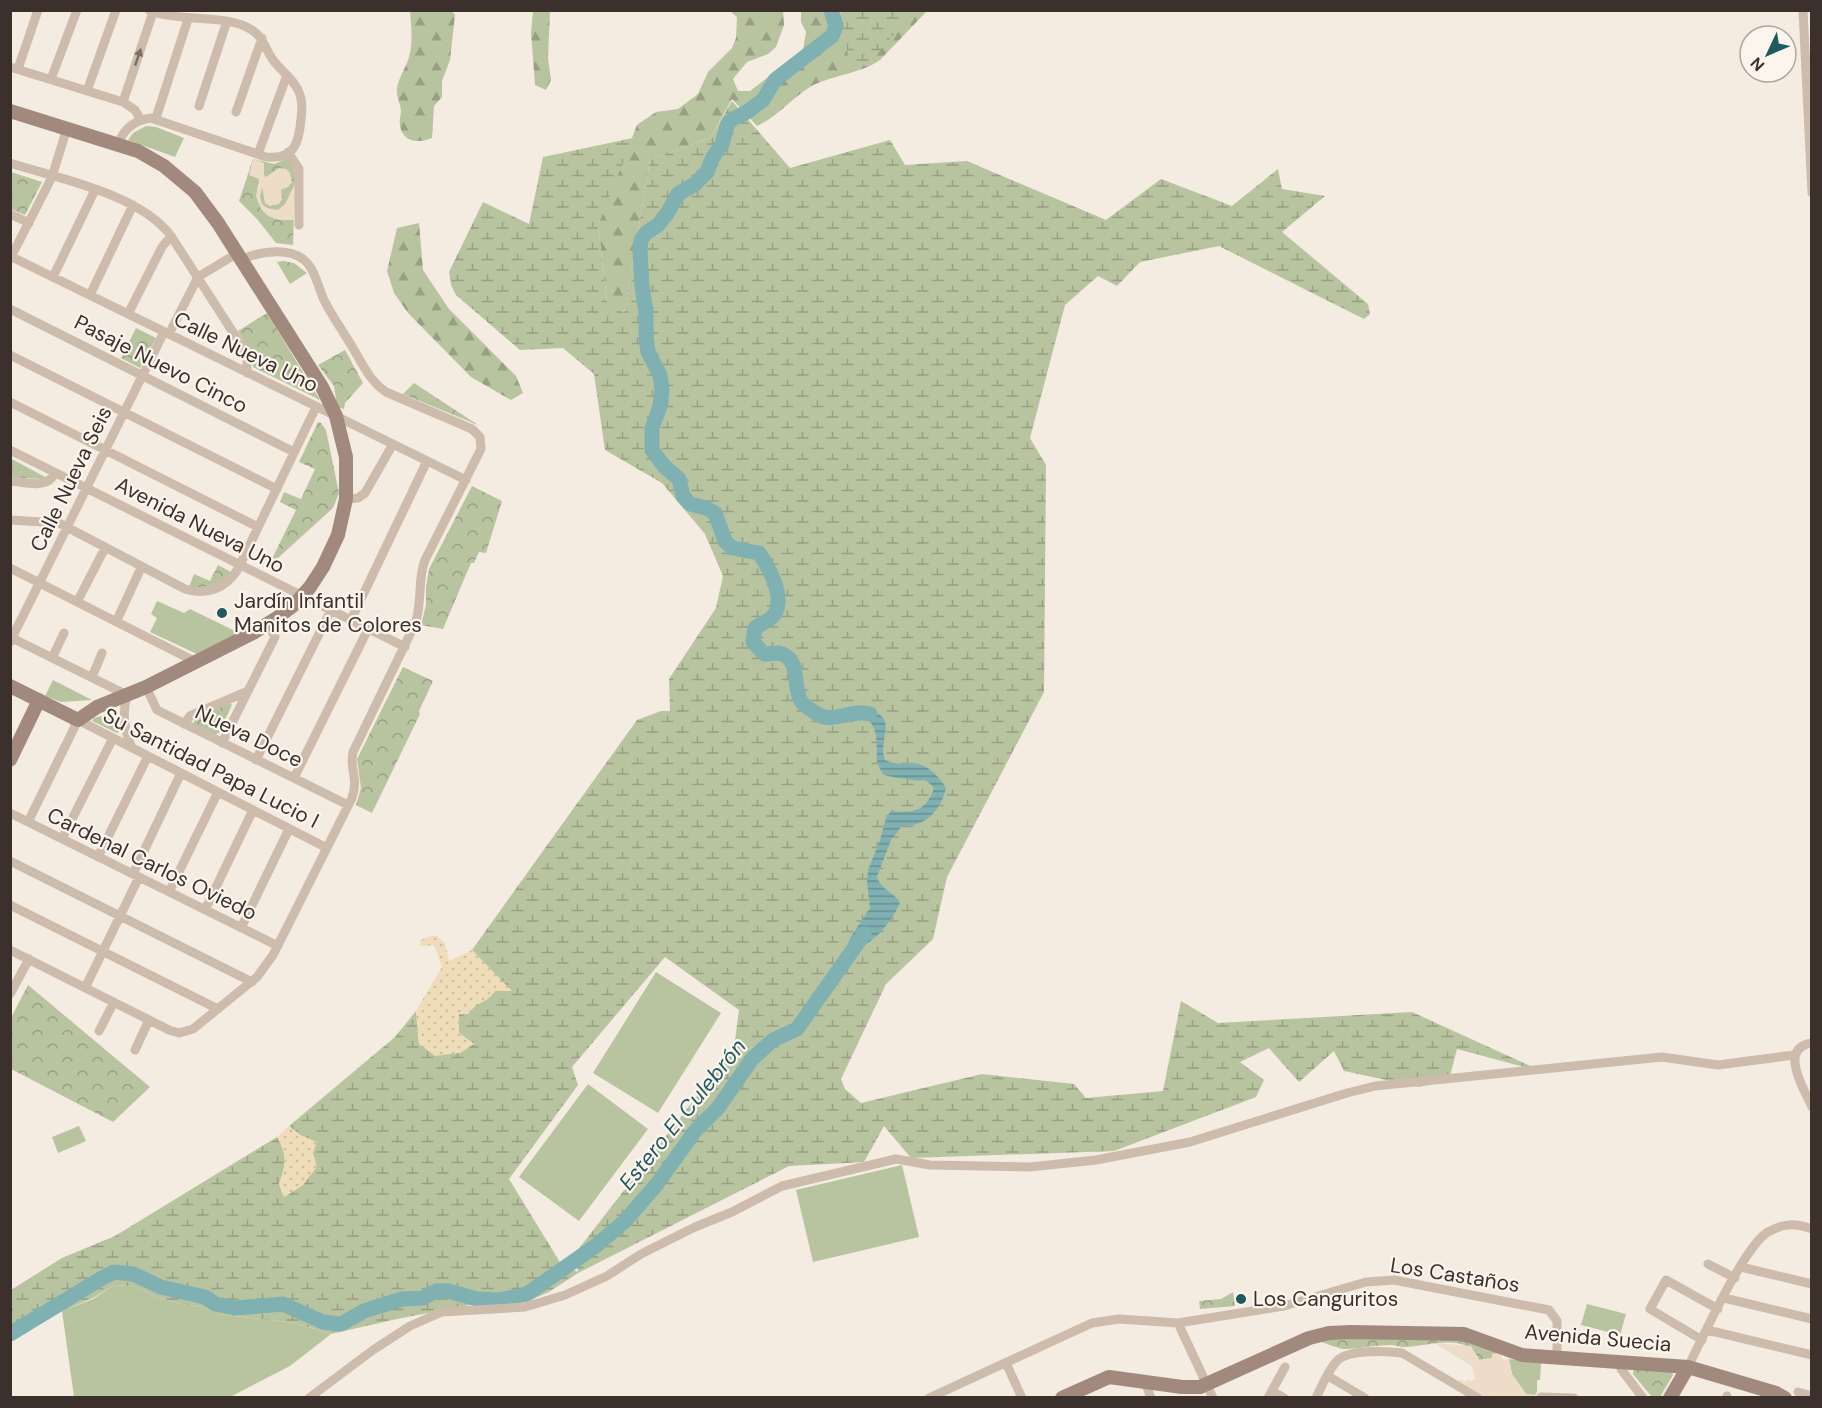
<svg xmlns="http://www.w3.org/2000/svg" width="1822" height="1408" font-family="'DM Sans',sans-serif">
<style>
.green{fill:#b8c4a0}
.forest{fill:url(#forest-firs)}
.wetland{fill:url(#wetland-marsh);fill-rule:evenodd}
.sand{fill:url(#sand-dots)}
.park{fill:url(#park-crowns)}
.plaza{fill:#ecdcc8}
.water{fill:url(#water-rules)}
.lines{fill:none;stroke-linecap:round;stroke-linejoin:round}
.river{stroke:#7fb0b2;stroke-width:15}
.street{stroke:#cdbbac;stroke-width:9}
.secondary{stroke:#a18a7d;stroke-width:14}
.oneway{fill:#7d6f65}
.poi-dot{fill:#1f5a5e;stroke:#fbf5ee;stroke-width:2}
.labels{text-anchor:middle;stroke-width:4.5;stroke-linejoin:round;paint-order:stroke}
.street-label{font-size:21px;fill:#3b302b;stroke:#fbf5ee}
.poi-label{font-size:21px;fill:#3b302b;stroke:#fbf5ee;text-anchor:start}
.water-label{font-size:22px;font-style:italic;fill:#1f5a5e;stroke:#fbf5ee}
</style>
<defs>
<pattern id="forest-firs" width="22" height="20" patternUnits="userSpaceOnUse" patternTransform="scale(1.5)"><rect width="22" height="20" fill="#b8c4a0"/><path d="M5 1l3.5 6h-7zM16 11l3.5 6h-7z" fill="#97a083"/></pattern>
<pattern id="wetland-marsh" width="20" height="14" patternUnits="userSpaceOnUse" patternTransform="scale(1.5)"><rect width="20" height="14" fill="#b8c4a0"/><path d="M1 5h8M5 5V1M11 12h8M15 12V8" fill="none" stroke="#97a083"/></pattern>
<pattern id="sand-dots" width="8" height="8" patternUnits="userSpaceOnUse" patternTransform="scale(1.5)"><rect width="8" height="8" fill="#efdcb8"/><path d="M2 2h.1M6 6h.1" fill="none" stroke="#cebd9e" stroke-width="1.8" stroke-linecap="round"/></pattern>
<pattern id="park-crowns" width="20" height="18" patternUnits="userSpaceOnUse" patternTransform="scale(1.5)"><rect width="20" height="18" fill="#b8c4a0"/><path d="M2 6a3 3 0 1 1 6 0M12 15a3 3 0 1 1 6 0" fill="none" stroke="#97a083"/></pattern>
<pattern id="water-rules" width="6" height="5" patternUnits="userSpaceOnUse" patternTransform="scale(1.5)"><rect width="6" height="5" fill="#7fb0b2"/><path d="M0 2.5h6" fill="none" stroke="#699091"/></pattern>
</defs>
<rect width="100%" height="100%" fill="#f4ebe1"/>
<path class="green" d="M146,126L156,127L184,138L175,157L128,140L133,133Z
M157,601L184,613L190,609L239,633L199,655L150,632L157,618L151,614Z
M53,680L92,700L61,702L45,696Z
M115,712L119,732L117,733L92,721L94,718Z
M656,972L721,1013L658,1113L593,1073Z
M588,1084L648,1129L579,1221L519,1177Z
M79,1126L86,1141L58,1153L52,1137Z
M902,1165L919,1237L813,1262L796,1190Z
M114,1285L137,1287L156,1297L181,1304L203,1307L217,1314L295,1323L331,1334L290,1366L230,1397H74L62,1311L93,1299Z
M1587,1304L1626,1314L1620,1335L1581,1325Z
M1509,1359L1541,1363L1540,1380H1537V1392L1535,1395L1526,1394L1512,1374Z"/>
<path class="forest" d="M410,11H452L455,15L450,60L442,81V97L434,106L432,138C418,144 402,142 400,125C399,120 401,115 401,111C400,102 396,97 397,88C399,76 408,65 410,53C413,38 411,25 410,11Z
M533,11H550L548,58L551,80L546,90L535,85L531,33Z
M730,11H783L784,25L776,47L768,54L747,62L733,79L738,91H750L803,50L806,32L801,22V11H837L851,22L893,11H927L880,60C860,74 831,75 810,87C791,99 777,117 757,126L732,99L711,137L650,160L624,314L607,302L598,225L637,125L656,112L678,109L698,94L708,72L732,48L736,38L737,17Z
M419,223L423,270L449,309L516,376L523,393L511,400L471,377L408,313L394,293L387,271L397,228Z"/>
<path class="wetland" d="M840,11V10L913,11L867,67L848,56Z
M732,101L790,168L890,140L905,165L967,161L1106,220L1161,179L1232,206L1278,169L1282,189L1325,196L1282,232L1368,304L1370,314L1364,319L1219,246L1140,262L1117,286L1098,276L1065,305L1030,438L1046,465L1044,692L947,877L933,939L886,984L841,1079L845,1089L861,1103L982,1074L1074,1084L1086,1098L1163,1091L1181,1001L1218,1023L1412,1012L1546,1073L1457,1049L1449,1080L1419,1087L1344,1071L1334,1051L1299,1082L1269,1048L1240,1062L1264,1080L1256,1097L1114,1151L911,1158L884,1126L864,1162L789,1166L578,1273L549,1292L526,1302L470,1305L397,1319L331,1334L295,1323L217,1314L203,1307L181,1304L156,1297L137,1287L114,1285L93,1298L62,1311L11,1341V1290L62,1258L115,1236L277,1137C288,1156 286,1165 279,1184L284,1197L303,1185L300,1135L289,1126L395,1037L416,1011L419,1044H474L459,1033V1014H468C478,1000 486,1004 495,991H511L472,950L637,720L661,711H670L669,679L716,608L723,576L705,534L662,483L605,450L594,374L563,348L520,350L456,295L451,285L449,272L483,202L529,224L543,157L633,138L598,225L607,302L624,313L650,160L711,137ZM665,957L739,1010L734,1048L574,1255L578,1272L561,1264L509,1179L578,1085L572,1067Z"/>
<path class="sand" d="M431,936H437L445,944L449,961L472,950L512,991H495C486,1004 478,1000 468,1014H459V1033L474,1044L460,1053L435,1056L419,1044L416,1011L442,967L436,949L433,945L420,946V940Z
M289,1126L300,1135L317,1142L313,1153L317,1167L303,1185L284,1197L279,1184C286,1164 288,1157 277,1137Z"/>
<path class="park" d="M289,158L294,166L295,174L293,245L276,243L257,219L239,201L253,159L274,164Z
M11,172L42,182L25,215L11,209Z
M283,261L294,263L307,273L290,284L277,262Z
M267,313L320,400L253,367L251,353L238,331Z
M136,328L156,338L140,368L121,358Z
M345,350L363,383L345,403L344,409L337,407L334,386L318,365Z
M414,383L478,425L403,394Z
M318,422L321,423L326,430L339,493L333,508L268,567L296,510L280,502L284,492L301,499L315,469L299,462Z
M10,458L47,478L40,479L11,477Z
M472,486L502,501L486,553L479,552L474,563H471L443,629L421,625L426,605V587L429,569Z
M218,565L231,572C219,587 206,588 189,587L194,574L210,581Z
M403,667L433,681L419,711L420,714L372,813L356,805L361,788L357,759Z
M228,702L232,705L219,733L214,734L193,724L195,720Z
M28,985L150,1087L113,1122L11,1069V1018Z
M1233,1292L1235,1306L1200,1309L1199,1301L1221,1299Z
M1330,1338L1469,1340L1499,1353L1492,1358L1479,1360C1468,1331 1427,1347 1404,1347C1399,1347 1395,1345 1390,1345C1375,1345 1359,1349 1344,1349C1336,1348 1326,1343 1318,1341Z
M1634,1368L1672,1371L1673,1375L1660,1397H1652L1633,1374Z"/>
<path class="plaza" d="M253,159L264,163V175L266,177L279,168L286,169L290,173L292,182L288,187L281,190L282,199L279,204L270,206L265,203L262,187L260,197L262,204L267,208L278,210L285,204L295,184L294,220H279L268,216L261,209L256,196L259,179L249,175Z
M1435,1343L1471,1346L1479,1360L1492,1358V1354L1499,1353L1504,1360L1509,1359L1512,1374L1525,1394L1534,1395V1397H1497L1494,1394V1397H1484L1458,1383L1460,1379L1465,1382L1469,1379V1381L1475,1380L1472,1366Z"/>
<path class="water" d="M858,708C905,714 876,737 885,760C894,764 900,764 909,763C926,762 938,775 946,788C941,810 926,827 902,826L891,840L877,877C881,890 893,891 900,903C890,924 876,941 854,951L848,946L850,938L870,908L867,882L868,870L880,840L886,818L891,811C913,813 926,812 934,788C923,776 926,782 913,780C906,779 891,777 884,775C868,757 887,737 865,716L851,717L849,713L850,709Z"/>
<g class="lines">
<path class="river" d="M831,10L836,26L832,36L775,80L763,100L747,112L733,119L728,123L722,144L713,157L707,172L695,184L678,194L668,212L658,225L646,233L641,240L640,251L642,286L646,313V337L648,352L660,375L662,390L660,406L652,428V450L664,466L679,479L683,496L690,504L706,508L715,513L725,541L732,548L759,553C769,568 786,598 774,615C769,622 761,623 755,628L753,642L764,654C769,654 774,653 778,653C802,657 792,687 801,701C804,706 813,711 819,715C833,723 853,709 870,714
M10,1334L102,1278L114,1272L133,1274L161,1287L205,1297L215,1304L236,1308L283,1304L323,1322L341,1324L364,1311L402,1299L423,1298L436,1291H448L477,1299L499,1300L527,1294L597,1245L625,1221L657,1184L695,1131L718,1108L752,1059L773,1040L797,1029L864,934"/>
<path class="street" d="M1803,10L1812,193
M10,67L123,102L135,110L141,120
M18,69L38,10
M51,79L77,10
M87,91L116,10
M123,102L153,12
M199,106L227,21
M236,112L262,38
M156,118L188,19
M118,144C124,128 135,120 151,118L266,157C295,160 299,142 301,119C302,110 303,101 299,92C294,79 281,71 273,60C265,49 264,38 252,30C226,13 181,23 149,10
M288,152L299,169V225
M258,154L287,75
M10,163C60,179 140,194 171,236L245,351L247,361V373
M10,214L29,223
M10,256L466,480
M10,259L52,177L67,128
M53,277L95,190
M90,295L133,205
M10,309L294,452
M128,314L162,247L171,236
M169,334L198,277L236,254
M10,355L277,489
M10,402L258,527
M10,450L405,647
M10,481C26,482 47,490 55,473
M346,499L358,498L365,493L393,444
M10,520L59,523L185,589C207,596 226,588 238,569L316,407
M10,568L196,662
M77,602L105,548
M351,620L427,461
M116,622L141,568
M10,637L127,695C122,715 124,729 132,748
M10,642L164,332
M52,658L64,633
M92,677L102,653
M146,687L157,710L348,805
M184,724L190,716L248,691
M222,743L275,637L268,625
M256,760L331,610
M294,778L368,629
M10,813L278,946
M28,822L78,720L327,848
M62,839L113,738
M98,857L148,756
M10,861L252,982
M133,874L181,773
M169,892L218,792
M10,905L218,1009
M205,910L253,810
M241,928L289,829
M10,950L169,1030L179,1033L193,1029L257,977L273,955L352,798C359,778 349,769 353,752L415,624C423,601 417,580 425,560L481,449L480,437L472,429L386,392C367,379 360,358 348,340C340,327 331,314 324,300C318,287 315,268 303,259C286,247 258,252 240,260
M85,988L139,877
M10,994L29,959
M99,1031L114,1002
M1812,1043C1778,1048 1804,1089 1812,1107
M135,1050L149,1020
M1708,1264L1735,1278
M1741,1267L1812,1284
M1724,1298L1812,1319
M1178,1323L1213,1398
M1707,1330L1812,1355
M1702,1340L1650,1309L1666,1280L1718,1309
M1622,1361L1621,1369L1643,1398
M1006,1363L1022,1398
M1688,1367C1702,1339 1744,1246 1768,1232C1784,1223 1795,1223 1812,1229
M1328,1376L1365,1398
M1145,1382L1151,1398
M1272,1391L1284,1398
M1798,1392L1812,1396
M1541,1397L1574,1398
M309,1398L373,1350L410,1326L442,1312L525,1307L565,1295L607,1276L641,1254L695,1227L732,1212L782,1186L896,1159L930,1165L1030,1167L1096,1160L1190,1142L1347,1093L1375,1086L1662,1057L1718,1065L1794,1055
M929,1398L1092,1323L1119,1319L1178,1323L1284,1306L1366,1282L1394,1280L1549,1310L1557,1321V1359
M1268,1398L1285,1367
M1316,1398C1322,1386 1328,1370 1337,1361C1348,1349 1387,1351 1402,1353L1478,1398
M1727,1398V1396"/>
<path class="secondary" d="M10,111L138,151L164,166L195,192L218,223L322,387L336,416L346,457V499L338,535L323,567L310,587L295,604L277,618L253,633L146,687L97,707L78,720L10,686
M10,760L39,700
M1062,1398L1109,1377L1182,1387H1200L1309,1338L1329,1333L1351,1332L1464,1334L1522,1355L1688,1367L1776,1393L1785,1398
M1670,1398L1688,1367"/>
</g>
<defs><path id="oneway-solid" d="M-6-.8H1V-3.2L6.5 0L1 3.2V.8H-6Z" transform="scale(1.5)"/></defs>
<use class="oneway" href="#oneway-solid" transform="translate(138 57) rotate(-71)"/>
<g class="poi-dot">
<circle cx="222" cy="613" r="6"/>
<circle cx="1241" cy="1299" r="6"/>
</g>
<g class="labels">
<g class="street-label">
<text transform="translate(246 352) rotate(26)" y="7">Calle Nueva Uno</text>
<text transform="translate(161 364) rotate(27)" y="7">Pasaje Nuevo Cinco</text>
<text transform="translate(71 479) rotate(-64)" y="7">Calle Nueva Seis</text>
<text transform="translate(200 525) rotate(27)" y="7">Avenida Nueva Uno</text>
<text transform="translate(249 736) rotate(26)" y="7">Nueva Doce</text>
<text transform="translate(211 768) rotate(27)" y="7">Su Santidad Papa Lucio I</text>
<text transform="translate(152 864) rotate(26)" y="7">Cardenal Carlos Oviedo</text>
<text transform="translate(1455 1275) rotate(9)" y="7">Los Castaños</text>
<text transform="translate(1598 1338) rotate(5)" y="7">Avenida Suecia</text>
</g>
<g class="poi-label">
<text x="234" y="608">Jardín Infantil<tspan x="234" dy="24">Manitos de Colores</tspan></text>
<text x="1253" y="1306">Los Canguritos</text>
</g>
<g class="water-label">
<text transform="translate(682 1114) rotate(-51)" y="8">Estero El Culebrón</text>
</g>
</g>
<rect width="1822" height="1408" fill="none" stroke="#3b302b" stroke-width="24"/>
<g transform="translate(1768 54) rotate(226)"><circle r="28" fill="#fbf5ee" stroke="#aea6a0" stroke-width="1.5"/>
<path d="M0-4.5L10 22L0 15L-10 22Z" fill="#1f5a5e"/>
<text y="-9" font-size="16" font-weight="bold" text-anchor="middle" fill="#3b302b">N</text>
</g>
</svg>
